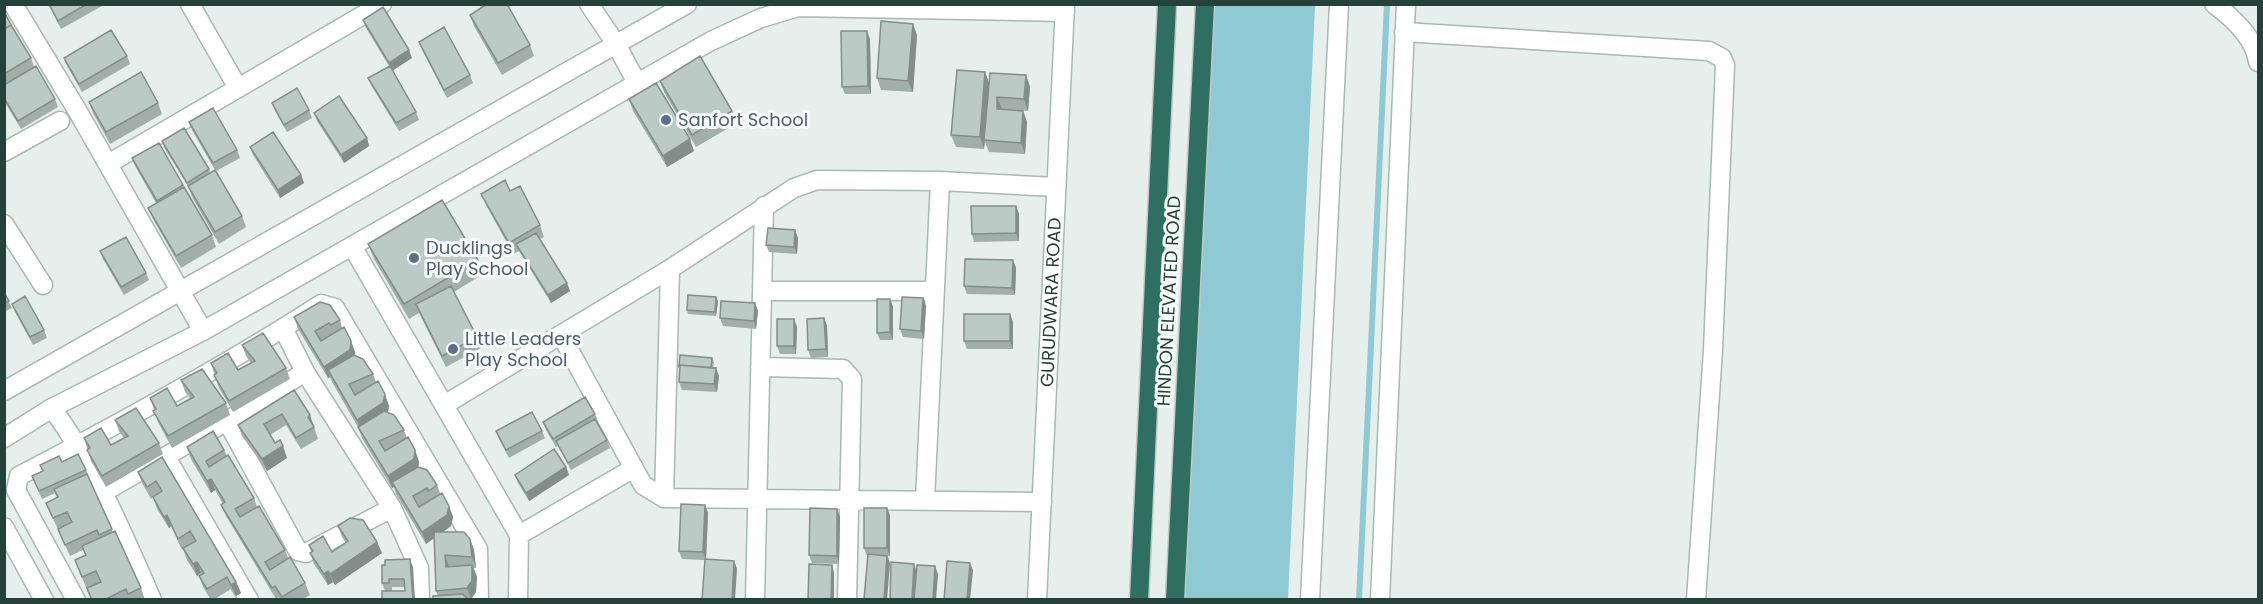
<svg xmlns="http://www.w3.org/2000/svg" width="2263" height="604" font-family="Poppins,sans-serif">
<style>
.water{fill:#8ec9d4}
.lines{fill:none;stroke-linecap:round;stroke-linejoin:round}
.stream{stroke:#8ec9d4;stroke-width:6}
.minor-casing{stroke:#a8b8b2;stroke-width:21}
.tertiary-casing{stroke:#a8b8b2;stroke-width:21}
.secondary-casing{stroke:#a4bbb3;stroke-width:21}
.motorway-casing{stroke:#c2cac8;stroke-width:21}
.minor{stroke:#fff;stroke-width:18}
.tertiary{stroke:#fff;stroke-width:18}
.secondary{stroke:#fff;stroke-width:18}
.motorway{stroke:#2f6f62;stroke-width:18}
.wall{fill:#a1aea9}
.shaded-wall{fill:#838d89}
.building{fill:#bbcac4;stroke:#838d89;stroke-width:1.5}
.service-dot{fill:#5c6f8a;stroke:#f7fbf9;stroke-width:2}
.labels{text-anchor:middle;stroke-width:6;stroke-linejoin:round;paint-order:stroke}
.service-label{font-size:18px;fill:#4e5e75;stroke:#f7fbf9;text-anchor:start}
.street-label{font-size:18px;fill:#24423a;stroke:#f7fbf9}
</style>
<rect width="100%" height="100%" fill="#e6efeb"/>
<path class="water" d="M1208,5H1315L1288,599H1180Z"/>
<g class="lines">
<path class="stream" d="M1359,600L1387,4"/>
<defs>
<path id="minor" d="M13,4L77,110L203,331
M190,4L238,88
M589,4L616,44L637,83
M2214,4C2233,18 2255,38 2258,62
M1404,32L1709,51L1722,58L1725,65L1713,350L1696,600
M4,152L60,121
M108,164L382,4
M4,224L43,285
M352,246L519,535L518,600
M762,291H935
M283,328L305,372L392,508L419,568L420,600
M561,335L643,485L664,498L1042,502
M760,367L843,369L852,379L847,600
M305,372L227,421L298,551L306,553L392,508
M444,405L670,269L794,188L817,180L940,181L1056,187
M52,408C95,467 123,533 152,600
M166,457L249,600
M104,492L227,421
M664,498L670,269
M925,501L940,181
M4,527L44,600
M519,535L634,468
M76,600L16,490L19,476C121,423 224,367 321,304L335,308L478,549L479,600
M755,600L764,206"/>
<path id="tertiary" d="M4,391L687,4
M4,438L52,408L203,331L711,41L761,18L798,7L1065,12
M1310,600L1339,4
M1380,600L1406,4"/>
<g id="secondary">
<path id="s1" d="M1037,600L1065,4"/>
</g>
<path id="motorway" d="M1139,600L1167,4
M1175,600L1205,4"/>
</defs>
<use href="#minor" class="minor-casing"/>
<use href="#tertiary" class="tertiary-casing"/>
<use href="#secondary" class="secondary-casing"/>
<use href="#motorway" class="motorway-casing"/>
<use href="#minor" class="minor"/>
<use href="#tertiary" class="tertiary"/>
<use href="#secondary" class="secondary"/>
<use href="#motorway" class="motorway"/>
</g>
<path class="wall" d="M48,4H102V6L61,29Z
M4,13L31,58L34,67L55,99L58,107L21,129L4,101Z
M470,15L530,45L534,56L502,75L474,26Z
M363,20L412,58L393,70L416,112L419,120L399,131L371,85L368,78L389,66L366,28Z
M917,35L913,92L881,90L877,78Z
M870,39L871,94H845L842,87Z
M419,42L470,75L473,83L447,98L422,50Z
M127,56L130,64L82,92L67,66L64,58Z
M985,72L989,83L1026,75L1030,87L1028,111L1002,109L1023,111L1027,122L1025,154L989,152L985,142L984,149L956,147L951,135Z
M660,81L732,111L737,123L696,147L664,92Z
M629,99L694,151L667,167L633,111Z
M89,102L158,103L162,114L110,144L93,113Z
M272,103L309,110L312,118L287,132L275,111Z
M314,113L367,138L369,146L344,163L317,121Z
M189,122L237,150L240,158L216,171L242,216L246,227L219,244L192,197L189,188L165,149L162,141L209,169L210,173L215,170L192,130Z
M250,147L301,175L304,183L280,198L253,155Z
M132,158L183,185L212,235L216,247L181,268L153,219L148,208L156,203L135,166Z
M510,191L540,225L544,237L540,239L570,291L551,303L519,251L513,254L486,205L481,194Z
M1019,214V241L974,242L972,234Z
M798,238L797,254L769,252L766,245Z
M368,244L478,260L483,274L454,292L477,337L481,348L446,367L419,313L409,319L374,259Z
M100,251L146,273L149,280L124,295L103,259Z
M1013,260L1016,268L1015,295L967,294L964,286Z
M4,293L12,308L4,312Z
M923,298L926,306L924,339L903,337L900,329Z
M890,299L893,307V340H880L877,333Z
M718,301L716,316L688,314L687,310Z
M755,303L758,311L756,329L723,326L720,318Z
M12,304L44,330L47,338L33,345L15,312Z
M1010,314L1013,322V349H967L964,341Z
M294,317L340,320L342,328L351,341L355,352V356L373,374L376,382L389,406L388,413L404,430L407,438L415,450L419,462L418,467L437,485L440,493L449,506L453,517L451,526L443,532L470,539L474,550L476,568H474L477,577L476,592L471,599L438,596L436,591L434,538L426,544L396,494L394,487L392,488L362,438L358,427L332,382L330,377L328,378L298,329Z
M824,318L827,326L828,357L811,358L808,350Z
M794,319L797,327L796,354H780L777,346Z
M242,345L286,368L290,379L233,412L218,386L211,363L238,370L251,363L246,356Z
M712,358L714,362L713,368L719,376L717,392L682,390L679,382L680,369L679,366Z
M181,380L226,403L230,415L172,448L158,422L150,398L177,406L190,398L185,392Z
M294,390L314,427L318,439L301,449L286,425L270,435L275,443L287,458L267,471L242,436L238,425Z
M595,414L598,422H597L607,440L610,448L571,470L558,446L556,447L546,430L543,422Z
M115,420L159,443L163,454L106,487L91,461L84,438L111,445L124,438L119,431Z
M496,431H542L545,438L509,458L499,439Z
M187,447L224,450L227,456L254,498L257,507L285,550L288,558L305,583L310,595L302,600H281L279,597L276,599L226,516L221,505L223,504L215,490L211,493L191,459Z
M162,457L236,582L241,593L236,596L231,589L213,600H211L203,587L199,576L202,575L201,573L197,576L187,560L183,549L182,550L171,526L169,528L157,509L153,497L151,499L142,483L138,472Z
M62,462L86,470L113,532L141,588L145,600H91L75,560L85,555L83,550L70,556L46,503L57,498L55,493L42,499L32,476L42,471L40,465Z
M566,467L569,475L529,501L518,483L515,475Z
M705,505L708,513L706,559L734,561L737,569L705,560L682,559L679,551Z
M887,508L890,516V556H888L890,564L867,556L864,548Z
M840,517L839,564L812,563L809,555Z
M338,526L377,542L382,553L335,585L333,582L328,585L314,564L310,553L311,552L309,545L332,552L346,543L342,537Z
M413,567L405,591V587H392V591H385L382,583Z"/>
<path class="shaded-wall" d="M913,24L917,35L913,92L908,81Z
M867,31L870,39L871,94L868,86Z
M409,50L412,58L392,71L389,63Z
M985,72L989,83L984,149L980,137Z
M1026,75L1030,87L1028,111L1024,99Z
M997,97L1002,109H997Z
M1023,111L1027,122L1025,154L1021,143Z
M367,138L369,146L344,163L341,155Z
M690,139L694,151L667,167L663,156Z
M301,175L304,183L280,198L278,190Z
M1016,206L1019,214V241L1016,233Z
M795,230L798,238L797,254L794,247Z
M1013,260L1016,268L1015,295L1012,288Z
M567,283L570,291L551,303L548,295Z
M716,297L718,301L716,316L715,312Z
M923,298L926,306L924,339L921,331Z
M890,299L893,307V340L890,332Z
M755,303L758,311L756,329L754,321Z
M1010,314L1013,322V349L1010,341Z
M824,318L827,326L828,357L826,349Z
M794,319L797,327L796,354L794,346Z
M351,341L355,352L354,361L328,370L330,377L328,378L324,367Z
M716,368L719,376L717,392L714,384Z
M385,394L389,406L387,415L361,432L357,420Z
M310,415L314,427L312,428L308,417Z
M283,446L287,458L267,471L262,459Z
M415,450L419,462L418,470L392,482L394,487L392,488L388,476Z
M566,467L569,475L529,501L526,493Z
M211,479L215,490L211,493L207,481Z
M705,505L708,513L706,560L703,552Z
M449,506L453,517L451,526L426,544L422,532Z
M887,508L890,516V556L887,548Z
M837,509L840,517L839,564L837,556Z
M167,515L171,526L169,528L164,517Z
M470,539L474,550L476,568L472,557Z
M377,542L382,553L335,585L330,574Z
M445,555L449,567H446Z
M887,556L890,564L887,600H884Z
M410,559L413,567L415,600H413Z
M734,561L737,569L735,600H732Z
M197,562L201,573L197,576L193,564Z
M970,563L973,570L970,600H967Z
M914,564L917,572L915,600H912Z
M472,565L477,577L476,592L471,599L467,588Z
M832,565L834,573V600H831Z
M935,566L938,574L936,600H933Z
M328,571L333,582L328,585L324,574Z
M236,582L241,593L236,596L231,585Z"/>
<path class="building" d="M49,4H87L58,21Z
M487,4H507L530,45L498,63L470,15Z
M383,7L409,50L389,63L363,20Z
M4,13H5L12,27L11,25L4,29Z
M881,21L913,24L908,81L877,78Z
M11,25L31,58L4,74V29Z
M444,27L470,75L444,90L419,42Z
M111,30L127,56L79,84L64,58Z
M841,31H867L868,86L842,87Z
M700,56L732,111L692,135L660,81Z
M36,66L55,99L18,121L4,98V85Z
M390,66L416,112L396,123L368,78Z
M957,70L985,72L980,137L951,135Z
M141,72L158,103L106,132L89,102Z
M990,73L1026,75L1024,99L997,97V109L1023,111L1021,143L984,140Z
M656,83L690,139L663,156L629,99Z
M297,88L309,110L284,125L272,103Z
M339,96L367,138L341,155L314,113Z
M213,108L237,150L213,163L189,122Z
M184,128L209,169L187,183L162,141Z
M273,132L301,175L278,190L250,147Z
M159,143L183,185L157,201L132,158Z
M215,170L242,216L215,232L188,186Z
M505,180L510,191L520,186L540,225L509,243L481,194Z
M184,187L212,235L176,256L148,208Z
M442,200L478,260L404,304L368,244Z
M971,206H1016V233L972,234Z
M768,228L795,230L794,247L766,245Z
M536,233L567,283L548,295L516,244Z
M126,237L146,273L121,287L100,251Z
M965,259L1013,260L1012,288L964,286Z
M451,286L477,337L442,356L416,304Z
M4,293L9,301L4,303Z
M688,295L716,297L715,312L687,310Z
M25,296L44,330L30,337L12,304Z
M902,297L923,298L921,331L900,329Z
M877,299H890V332L877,333Z
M721,301L755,303L754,321L720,318Z
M320,302L330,305L340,320L331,325L329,323L315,331L321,341L344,327L351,341L350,350L324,367L294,317Z
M964,314H1010V341H964Z
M824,318L826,349L808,350L807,319Z
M777,319H794V346H777Z
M263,333L286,368L229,401L214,375L217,373L211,363L228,353L238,370L255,361L242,345Z
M354,355L363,359L373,374L349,384L355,395L378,381L385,394L383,403L357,420L328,370Z
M680,355L712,358L711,368L680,365L679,366Z
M680,365L716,368L714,384L679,382Z
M202,369L226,403L168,436L153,411L156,409L150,398L167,388L177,406L194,397L181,380Z
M294,390L310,415L308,417L314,427L296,438L282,414L264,424L275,443L280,440L283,446L262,459L238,425Z
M585,397L595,414L553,439L543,422Z
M136,408L159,443L102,476L87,450L90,448L84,438L101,428L111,445L128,436L115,420Z
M384,411L394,415L404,430L379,441L385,451L408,437L415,450L414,459L388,476L358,427Z
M532,412L542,431L506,450L496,431Z
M595,419L607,440L568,463L556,441Z
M213,431L224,450L206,461L209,467L228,455L254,498L235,509L240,517L259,506L285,550L265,562L270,570L290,557L305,583L282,597L275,586L272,588L221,505L225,502L211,479L207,481L187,447Z
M554,449L566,467L526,493L515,475Z
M78,454L86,470L39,491L32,476L43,471L40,465L59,456L62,462Z
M162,457L236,582L231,585L227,577L207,589L199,576L204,573L197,562L193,564L183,548L196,541L190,531L178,539L167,515L164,517L153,497L162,491L156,481L147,487L138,472Z
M418,467L427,470L437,485L429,491L427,488L413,496L419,507L442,493L449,506L447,515L422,532L392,482Z
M87,474L112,529L99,535L97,530L65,545L58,529L72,522L67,512L53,518L46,503L58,497L54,489Z
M681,504L705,505L703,552L679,551Z
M810,508L837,509V556L809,555Z
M864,508H887V548H864Z
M350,518L363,520L377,542L330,574L328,571L324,574L310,553L313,551L309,545L323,536L332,552L348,541L338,526Z
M115,531L141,588L128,594L126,589L104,600H92L87,588L101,582L96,571L82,577L75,560L86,555L82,546Z
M434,532H464L470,539L472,557L445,555L446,567L472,565V581L467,588L436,591Z
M868,554L887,556L884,600L864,599Z
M410,559L413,600H382V591H405L404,579H389V583H382V565H385V560Z
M705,559L734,561L732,600H702Z
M947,561L970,563L967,600H944Z
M891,562L914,564L912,600H890Z
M809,564L832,565L831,600H808Z
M917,565L935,566L933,600H914Z
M463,594L468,600H433V596Z"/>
<g class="service-dot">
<circle cx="666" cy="120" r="6"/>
<circle cx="414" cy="258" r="6"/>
<circle cx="453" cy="349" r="6"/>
</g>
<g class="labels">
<g class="service-label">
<text x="678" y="126">Sanfort School</text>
<text x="426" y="254">Ducklings<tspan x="426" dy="21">Play School</tspan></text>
<text x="465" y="345">Little Leaders<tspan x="465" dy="21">Play School</tspan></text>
</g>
<g class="street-label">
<text transform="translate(1169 301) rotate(-87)" y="6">HINDON ELEVATED ROAD</text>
<text dy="6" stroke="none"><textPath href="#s1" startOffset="298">GURUDWARA ROAD</textPath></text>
</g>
</g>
<rect width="2263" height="604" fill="none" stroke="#24423a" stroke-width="12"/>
</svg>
